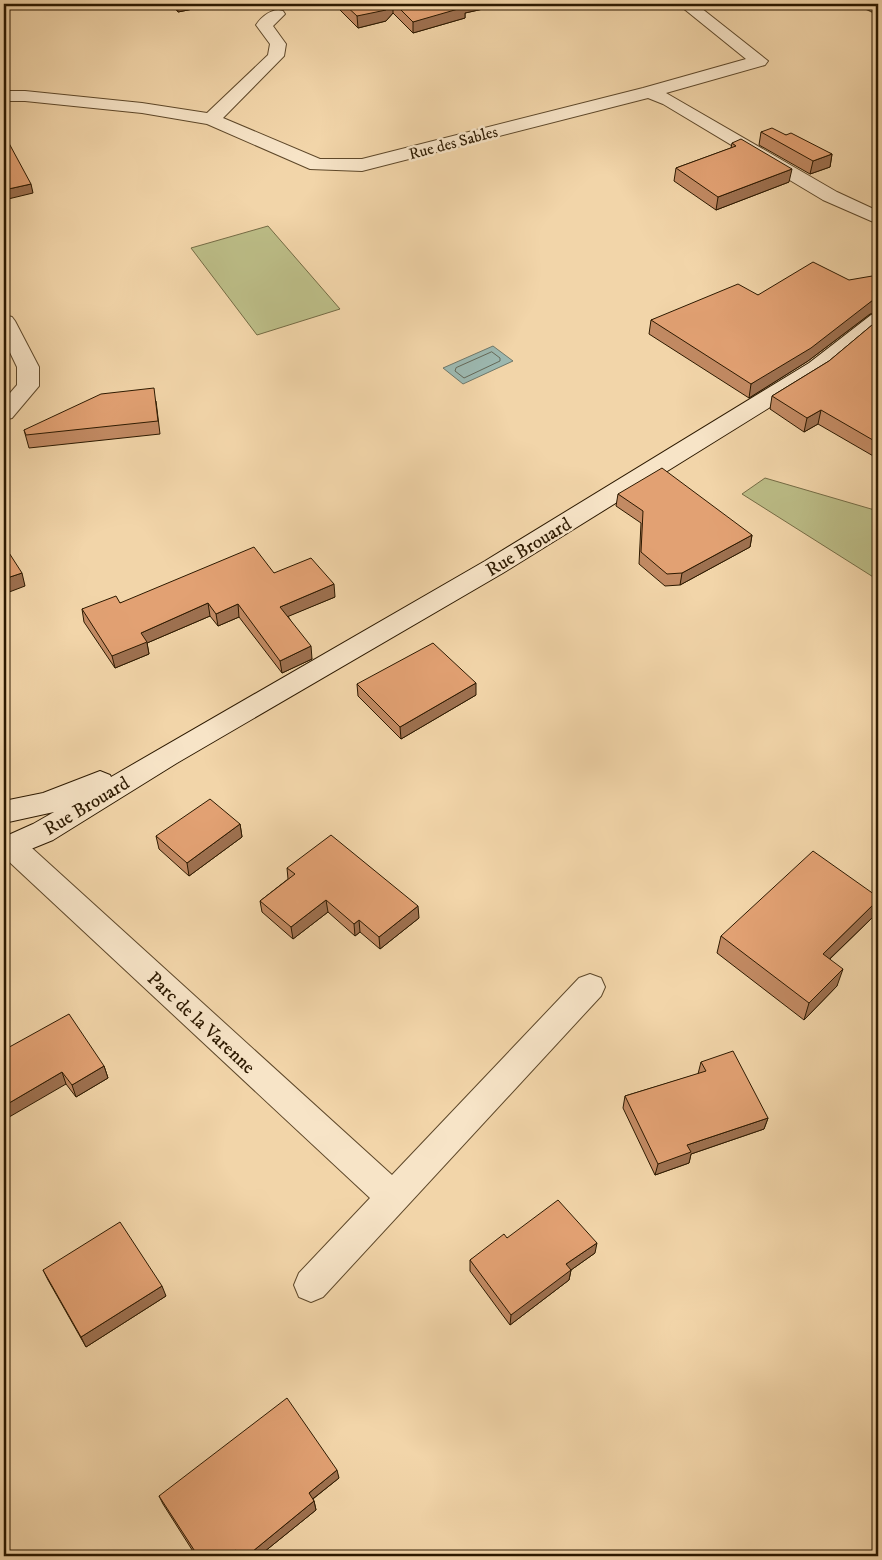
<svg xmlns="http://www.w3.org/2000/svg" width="882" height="1560" font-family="'IM FELL DW Pica',serif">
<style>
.green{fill:#bcbd87;stroke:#746b44}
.water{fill:#9cb8b0;stroke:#6f786a}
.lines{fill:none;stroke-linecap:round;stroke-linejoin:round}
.shore{stroke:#646858;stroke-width:1}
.lane-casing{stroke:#5e482a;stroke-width:3}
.street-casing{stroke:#5e482a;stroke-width:2}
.secondary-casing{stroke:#2c1900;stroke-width:2}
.lane{fill:#f7e4c7;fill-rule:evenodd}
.street{fill:#f7e4c7;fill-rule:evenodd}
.secondary{fill:#f7e4c7;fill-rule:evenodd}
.wall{fill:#c28a63;stroke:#2c1900}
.shaded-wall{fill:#9e7150;stroke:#2c1900}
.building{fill:#e2a173;stroke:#2c1900}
.labels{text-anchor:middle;stroke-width:5;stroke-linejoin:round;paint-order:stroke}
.far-street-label{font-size:16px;fill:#2c1900;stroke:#f7e4c7}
.street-label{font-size:19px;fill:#2c1900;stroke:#f7e4c7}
</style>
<rect width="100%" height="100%" fill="#f2d5a9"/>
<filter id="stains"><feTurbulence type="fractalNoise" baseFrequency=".004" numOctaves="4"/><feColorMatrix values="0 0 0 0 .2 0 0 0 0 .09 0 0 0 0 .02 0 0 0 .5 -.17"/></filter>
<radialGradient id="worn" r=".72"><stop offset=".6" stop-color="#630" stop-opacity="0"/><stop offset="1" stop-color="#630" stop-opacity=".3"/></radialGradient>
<path class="green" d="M268,226L340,309L257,335L191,248Z
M765,478L878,511V580L742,494Z"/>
<path class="water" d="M493,346L513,361L463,384L443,368Z"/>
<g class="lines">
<path class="shore" d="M492,352L500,358V361L464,378L455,371L456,368Z"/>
<defs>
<path id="lane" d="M861,4H878V14L863,7Z"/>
<path id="street" d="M678,4H696L768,61L765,65L666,93L837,192L878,211V224L823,200L663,104L648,98L362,171L310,169L207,124L142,113L25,101H4V91H25L142,103L207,113L268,55L270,44L256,25C262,16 272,8 283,11L285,14L273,26L286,44L284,56L223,118L320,159H362L643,88L746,59Z
M4,315L12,317L15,321L39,367V386L12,418L4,420V400L17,385V367L4,340Z
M12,836L22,839L392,1175L579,978L590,974L601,978L605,987L601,996L323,1297L311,1302L299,1297L294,1285L299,1273L370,1198L4,857V838Z"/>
<path id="secondary" d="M878,313V329L825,373L503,573L177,763L53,840L4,860V837L33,824L54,812L4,823V801L43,793L100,771L110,775L111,777L485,561L809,363L871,315Z"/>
</defs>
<use href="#lane" class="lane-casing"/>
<use href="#street" class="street-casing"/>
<use href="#secondary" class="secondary-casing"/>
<use href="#lane" class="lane"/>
<use href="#street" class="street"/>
<use href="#secondary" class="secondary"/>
</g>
<path class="wall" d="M171,4H218L178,12Z
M334,4H483V9L465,13V18L413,33L393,13L386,21L358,28Z
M761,132L786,135L832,154L830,167L810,174L759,145Z
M732,143L789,182L716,210L674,181L676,168L731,148Z
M878,194V209L874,207L877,195Z
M758,295L870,314L808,361L749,398L649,334L651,320Z
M878,320V454L875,457L818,424L804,432L770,409L772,396L829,361Z
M156,401L160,434L29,448L24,430Z
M618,494L752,535L750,547L680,585L665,586L639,564L641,523L616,506Z
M274,573L335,597L288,616L312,659L282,673L239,617L218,626L210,616L147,643L149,654L115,668L84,622L82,609L120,603Z
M357,684L476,695L401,739L358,696Z
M240,824L242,837L189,876L159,849L156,836Z
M287,868L419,918L380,949L360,932L355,936L328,912L293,939L262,912L260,901L288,879Z
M878,897V903L874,916L830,959L837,986L804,1020L717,953L721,936Z
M4,1050L104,1066L108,1078L76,1097L66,1084Z
M701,1062L768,1118L764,1129L691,1154L689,1163L655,1175L623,1108L625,1096L698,1074Z
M507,1238L595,1253L571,1270L569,1280L510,1325L470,1271V1260Z
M43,1270L166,1296L86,1347L48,1280Z
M339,1478L313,1499L314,1501L316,1510L259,1556H196L163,1504L159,1496Z"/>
<path class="shaded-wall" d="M141,4H156L142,7Z
M177,4H218L178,12Z
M391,4H393V13L386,21L358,28L357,16Z
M463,4H483V9L465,13V18L413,33V22Z
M832,154L830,167L810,174L813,161Z
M792,169L789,182L716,210L718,197Z
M31,184L33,193L4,200V190Z
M878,299V312L870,314L808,361L749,398L751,384L873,300Z
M821,410L818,424L804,432L807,418Z
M878,444V454L875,457Z
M752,535L750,547L680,585L682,573Z
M22,573L25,586L4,594V579Z
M334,584L335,597L282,619L280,607Z
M208,603L210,616L147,643L149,654L115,668L112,656L141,633Z
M238,604L239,617L218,626L216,614Z
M311,646L312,659L282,673L280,661Z
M476,683V695L401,739L400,727Z
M240,824L242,837L189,876L187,863Z
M326,900L328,912L293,939L291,927Z
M878,900V903L874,916L817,971L823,954Z
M418,906L419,918L380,949L379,937Z
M359,920L360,932L355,936L354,924Z
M843,969L837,986L804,1020L809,1003Z
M104,1066L108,1078L76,1097L72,1085Z
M62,1072L66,1084L4,1120V1106Z
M768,1118L764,1129L691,1154L689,1163L655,1175L658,1164L687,1145Z
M597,1243L595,1253L571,1270L569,1280L510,1325L511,1315L566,1264Z
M162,1286L166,1296L86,1347L81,1337Z
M337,1470L339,1478L310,1501L309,1493Z
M314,1501L316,1510L259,1556H247Z
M236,1550L238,1556H228Z"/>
<path class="building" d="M344,4H391L386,10L357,16Z
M395,4H464L465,7L413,22Z
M772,128L786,135L791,133L832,154L813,161L761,132Z
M4,134L31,184L4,190Z
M741,139L792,169L718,197L676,168L736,146L732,143Z
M813,262L849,280L878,275V299L873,300L811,348L751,384L651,320L738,284L758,295Z
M878,320V443L821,410L807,418L772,396L829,361Z
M154,388L158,421L26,435L24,430L101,394Z
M662,468L752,535L682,573L667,574L641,552L643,511L618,494Z
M4,545L22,573L4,579Z
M254,547L274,573L311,558L334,584L280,607L311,646L280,661L238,604L216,614L208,603L141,633L147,642L112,656L82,609L116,596L120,603Z
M433,643L476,683L400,727L357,684Z
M210,799L240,824L187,863L156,836Z
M331,835L418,906L379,937L359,920L354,924L326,900L291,927L260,901L295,874L287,868Z
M813,851L878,897V900L823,954L843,969L809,1003L721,936Z
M69,1014L104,1066L72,1085L62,1072L4,1106V1050Z
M733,1051L768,1118L687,1145L691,1152L658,1164L625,1096L706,1071L701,1062Z
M558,1200L597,1243L566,1264L571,1270L511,1315L470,1260L504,1234L507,1238Z
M120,1222L162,1286L81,1337L43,1270Z
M287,1398L337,1470L309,1493L314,1501L247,1556H240L236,1550L228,1556H198L159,1496Z"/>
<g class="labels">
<g class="far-street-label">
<text transform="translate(453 142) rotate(-15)" y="6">Rue des Sables</text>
</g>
<g class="street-label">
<text transform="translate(528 546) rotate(-31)" y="7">Rue Brouard</text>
<text transform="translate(86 805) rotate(-31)" y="7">Rue Brouard</text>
<text transform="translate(202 1022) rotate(43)" y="7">Parc de la Varenne</text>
</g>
</g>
<rect width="882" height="1560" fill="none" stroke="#f2d5a9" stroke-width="20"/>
<rect x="5" y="5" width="872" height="1550" fill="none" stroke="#2c1900" stroke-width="2.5"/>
<rect x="10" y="10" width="862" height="1540" fill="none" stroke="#2c1900"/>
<rect width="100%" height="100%" filter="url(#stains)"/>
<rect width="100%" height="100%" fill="url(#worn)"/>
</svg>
